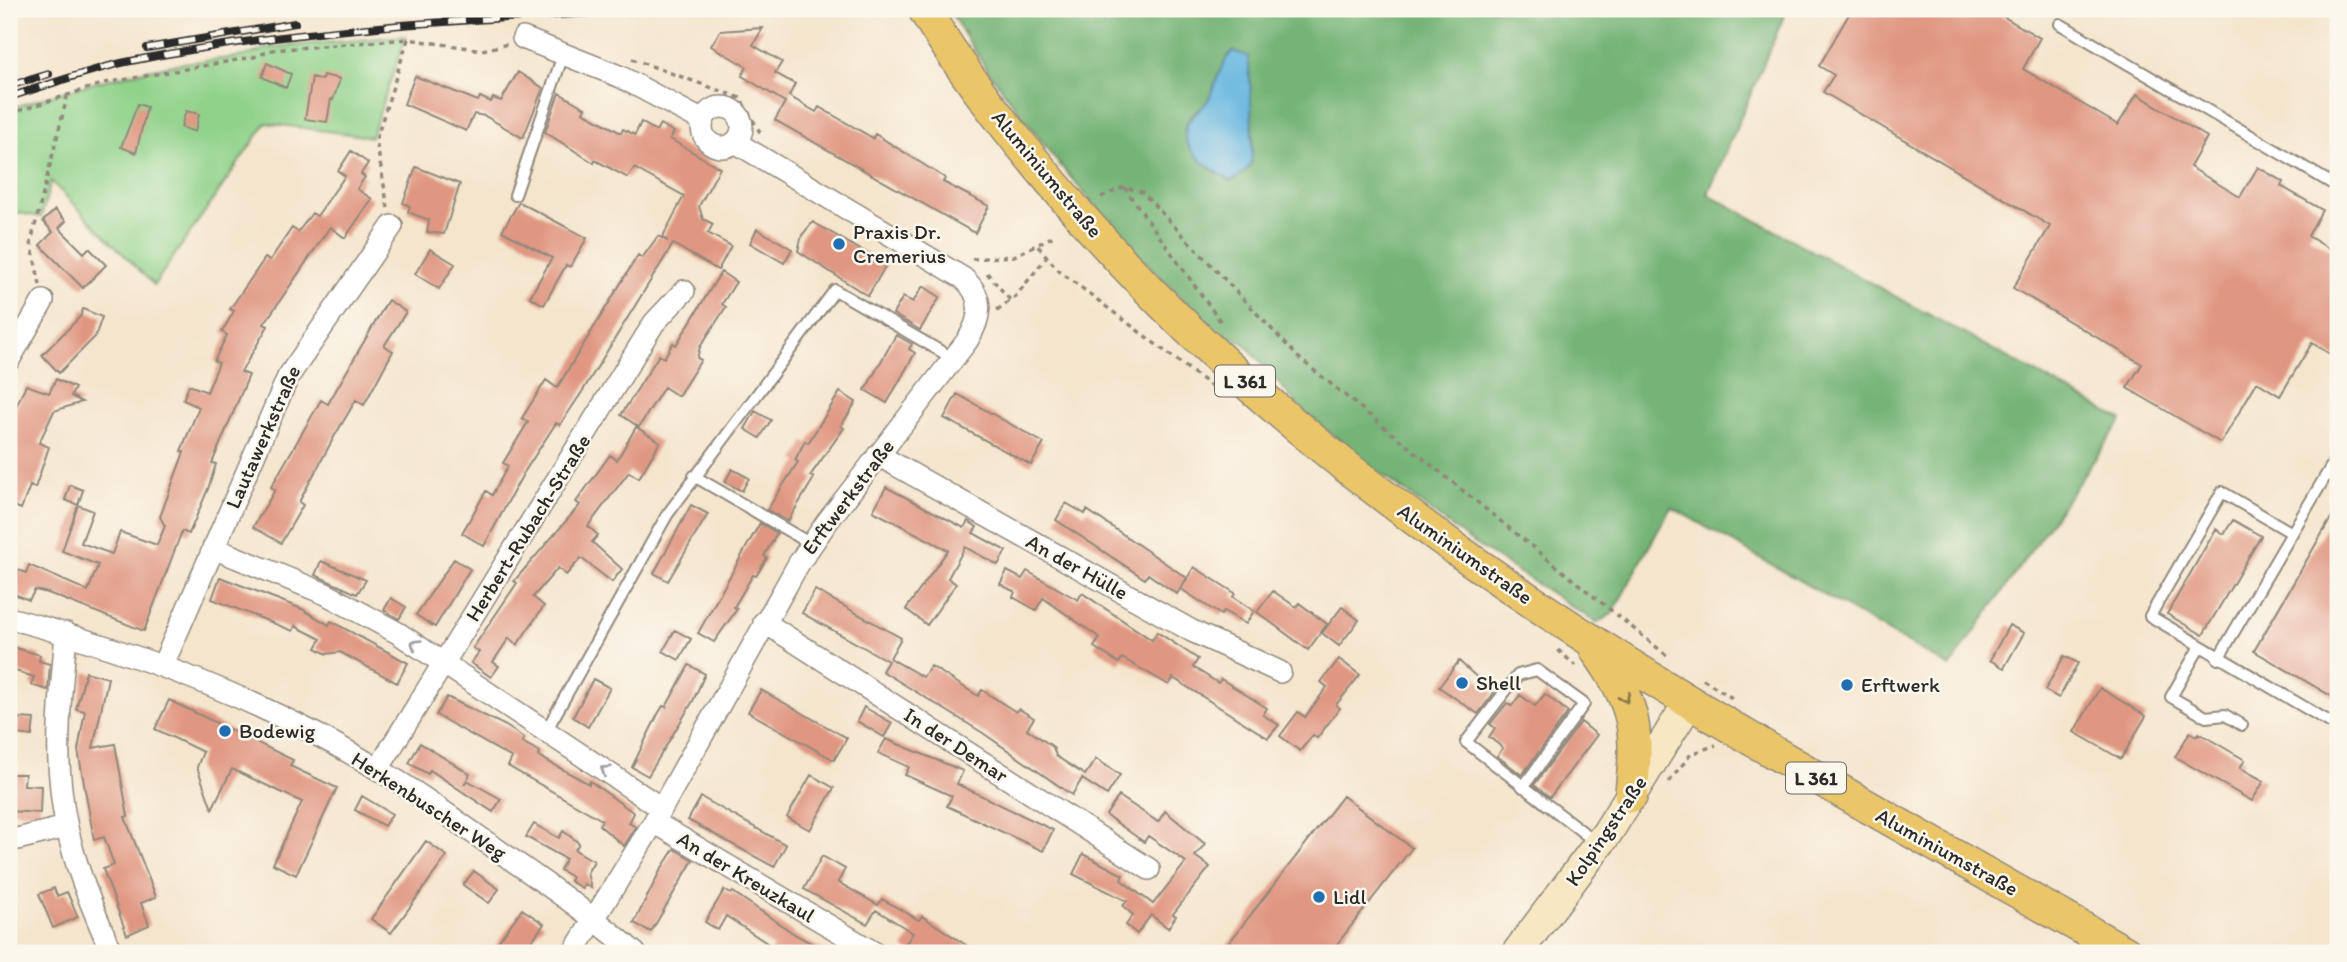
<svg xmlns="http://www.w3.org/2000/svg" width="2347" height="962" font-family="Itim,sans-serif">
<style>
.green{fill:#90d28a;stroke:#5e7e5a;stroke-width:2}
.forest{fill:#74b476;stroke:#507050;stroke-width:2;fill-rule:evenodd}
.water{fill:#65b6e0;stroke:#487086;stroke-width:2}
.building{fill:#e09781}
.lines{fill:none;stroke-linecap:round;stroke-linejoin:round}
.lane-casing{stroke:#90887c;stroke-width:14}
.street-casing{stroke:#90887c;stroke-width:24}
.secondary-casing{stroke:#90887c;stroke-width:33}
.primary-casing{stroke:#90887c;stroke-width:35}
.path{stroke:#90887c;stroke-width:3.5;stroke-dasharray:5 5;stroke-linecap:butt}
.lane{stroke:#fff;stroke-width:10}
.street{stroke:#fff;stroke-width:21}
.secondary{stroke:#f7e8c3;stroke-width:30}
.primary{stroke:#eac669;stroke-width:32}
.rail-casing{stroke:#2b2b2b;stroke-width:8}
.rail{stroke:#fbf7ec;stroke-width:5;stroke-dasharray:16;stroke-linecap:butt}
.oneway{stroke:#a0a0a0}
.oneway2{stroke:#8a784a}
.poi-dot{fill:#1f6fb2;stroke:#fbf7ec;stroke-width:2.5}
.labels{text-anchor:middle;stroke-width:5;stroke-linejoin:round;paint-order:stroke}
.shield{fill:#fbf7ec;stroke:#696865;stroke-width:2}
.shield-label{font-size:19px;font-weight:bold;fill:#2b2b2b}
.street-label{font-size:21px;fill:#2b2b2b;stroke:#fbf7ec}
.poi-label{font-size:21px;fill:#2b2b2b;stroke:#fbf7ec;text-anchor:start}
</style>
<rect width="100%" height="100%" fill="#fbf7ec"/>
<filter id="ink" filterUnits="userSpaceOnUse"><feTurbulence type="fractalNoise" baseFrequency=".0143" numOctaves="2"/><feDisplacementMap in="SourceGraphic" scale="14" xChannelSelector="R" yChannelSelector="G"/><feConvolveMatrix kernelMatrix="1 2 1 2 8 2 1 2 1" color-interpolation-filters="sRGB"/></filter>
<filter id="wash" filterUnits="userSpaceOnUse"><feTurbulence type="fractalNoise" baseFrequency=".00686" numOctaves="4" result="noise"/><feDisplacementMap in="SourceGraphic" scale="28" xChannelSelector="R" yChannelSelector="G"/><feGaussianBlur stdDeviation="1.57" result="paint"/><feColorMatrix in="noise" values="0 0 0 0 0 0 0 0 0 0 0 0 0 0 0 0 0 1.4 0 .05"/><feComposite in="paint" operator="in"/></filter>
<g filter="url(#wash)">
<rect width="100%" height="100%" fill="#f5e5cd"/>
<path class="green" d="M406,36L371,137L266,123L154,285L51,181L41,217L9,211V109C64,90 119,75 177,64C207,58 240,62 267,48Z"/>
<path class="forest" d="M948,9H1787L1708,194L2122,420L1950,667L1671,507L1612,614L1597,623L1469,540L1375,469L1303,411L1243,342L1213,330L1127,243L1055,159L986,68ZM1249,88L1253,141L1192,150C1190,145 1186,139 1185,134C1181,108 1231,94 1249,88Z"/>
<path class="water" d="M1233,51L1248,56C1250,67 1254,155 1251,163C1247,172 1240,177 1231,181C1214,171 1176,149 1187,124C1191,115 1203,109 1208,100C1217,83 1219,64 1233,51Z"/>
<g id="blocks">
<path class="building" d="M1852,9H1990L2040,38L2023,69L2118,125L2137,94L2207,137L2190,167L2240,197L2258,167L2283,182L2281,186L2322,210L2308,236L2338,254V359L2312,343L2280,396L2257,382L2221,443L2127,388L2142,364L2013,288L2050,226L1823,92L1834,75L1819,66Z
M763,28L753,45L782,62L775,73L795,84L789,96L816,112L819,107L873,138L875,134L945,178L943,182L989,206L975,233L775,120L785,102L742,76L747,67L711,46L720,31Z
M267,63L291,74L286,88L262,77Z
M518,72L543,88L523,138L485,116L474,114L466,131L404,104L415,76L478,101L480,97L491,102L493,98L501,101Z
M323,75L340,79L333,100L331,99L327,122L305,119L312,77L322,80Z
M559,93L585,108L583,112L621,133L623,129L635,135L641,122L656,131L660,124L674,132L670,139L720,168L699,206L703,219L713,224L708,233L731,246L718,270L673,244L582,392L560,425L556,423L523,474L484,546L462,533L486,491L492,495L508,466L503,463L528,422L522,418L546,380L557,388L638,255L642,258L658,236L668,241L662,238L684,196L634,168L628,178L595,160L594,163L545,132Z
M138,104L147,107L136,153L121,147Z
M186,111L199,114L195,132L181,127Z
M351,151L368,163L361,174L365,177L357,189L372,199L345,238L330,227L264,324L268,326L241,372L249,375L212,463L216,464L208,489L189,534L182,531L144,631L48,593L35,590L29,600L9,592V566L26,573L29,565L88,591L98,565L62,551L78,505L93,511L81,543L112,554L120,532L157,545L165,526L160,517L184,452L181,451L199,407L183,400L189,385L207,392L219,363L214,361L227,335L222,332L234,311L230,309L265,258L270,260L292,228L298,232L312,213L317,216L345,176L338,171Z
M416,167L460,184L444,234L427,232L429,220L408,212L410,206L403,203Z
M519,202L587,238L570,267L566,265L544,305L530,297L552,258L502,231Z
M55,210L66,221L59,228L84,253L89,248L106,265L83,288L40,245L53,232L43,221Z
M813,222L886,265L868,296L798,251L802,235Z
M757,229L792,249L784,263L750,243Z
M430,249L455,264L439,289L415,274Z
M721,272L736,282L722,304L726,307L700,347L697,358L701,360L678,396L664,387L639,427L621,415L659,355L664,358L673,343L676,345Z
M923,286L940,297L920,330L893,314L903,297L913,302Z
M388,300L406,312L384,346L393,351L364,405L356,400L334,437L299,502L303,505L281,543L253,527L275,490L271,487L321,400L328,404Z
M83,309L102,317L95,337L59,373L42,355L80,317Z
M896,335L912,344L909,349L915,353L887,403L865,390Z
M56,379L75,388L71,396L82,402L54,411L39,443L49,447L35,488L30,486L21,509L9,504V421L26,385L49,393Z
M840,392L856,402L841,426L844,428L810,476L814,478L788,521L767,510L798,462L795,460L805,441L808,443Z
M957,394L1044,443L1031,465L944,418Z
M755,411L771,420L760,438L745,429Z
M636,427L660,442L639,478L629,472L588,526L598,535L592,542L622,569L612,582L581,558L566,575L558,568L533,597L544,606L517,645L509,638L493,662L499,666L491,677L471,663L479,652L473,648L517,583L514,581L580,505L576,502L610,455L617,460Z
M732,469L749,478L742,491L725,482Z
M70,485L83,490L78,505L65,500Z
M886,487L964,528L968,521L977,527L973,533L1006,551L998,565L965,547L948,578L956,584L927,625L906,609L948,550L873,511Z
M1066,503L1085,514L1087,510L1187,578L1177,594L1148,574L1145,579L1056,520Z
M691,505L708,514L668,581L654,573Z
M2338,506V700L2254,651Z
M2233,520L2261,536L2203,635L2167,614L2216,529L2224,534Z
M760,523L777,533L764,556L767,558L756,576L753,575L734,607L737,609L714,642L698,633Z
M454,559L470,569L435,627L416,615Z
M321,561L366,580L357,594L315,575Z
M1194,567L1235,593L1233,597L1254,611L1246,624L1224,611L1221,615L1181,589Z
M1007,571L1022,579L1027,571L1078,600L1082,593L1152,640L1157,632L1198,659L1193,667L1218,683L1221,679L1267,708L1263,715L1279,725L1268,738L1173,678L1169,685L1122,658L1119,663L1094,647L1100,638L1043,598L1036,610L1013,597L1015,592L1000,584Z
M220,577L302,609L329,625L331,621L408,663L397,683L340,652L327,654L316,648L321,639L295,626L293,631L212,599Z
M815,590L901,638L890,658L923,677L931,666L978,696L982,690L1016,712L1019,709L1034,718L1027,729L1053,747L1056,756L1085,775L1096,759L1120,775L1107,795L1082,779L1072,795L983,733L882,671L888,661L802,613Z
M1273,591L1296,607L1299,603L1327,624L1308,650L1257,612Z
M391,598L406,607L399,619L384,610Z
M1342,607L1359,620L1339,646L1322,633Z
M2009,625L2024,633L2004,668L1990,660Z
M675,630L691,639L679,660L663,651Z
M9,646L40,655L39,661L50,664L48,690L31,685L34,677L9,669Z
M2064,656L2078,663L2059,698L2045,690Z
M1339,659L1360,675L1336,705L1340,708L1317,738L1313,735L1300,751L1280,736L1298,712L1305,717L1327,687L1321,682Z
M1459,661L1494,693L1478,714L1439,687Z
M689,665L705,674L693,701L648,776L632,767L658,714L663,706L666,707Z
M86,672L108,678L93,748L115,744L128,816L125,817L156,897L141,903L149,925L127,935L103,869L114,865L104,837L94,840L78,750L85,711L76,709Z
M593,679L610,688L588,727L573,717Z
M2100,688L2146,716L2121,759L2074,732Z
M761,690L847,738L834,760L748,712Z
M1545,694L1568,712L1522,775L1497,756L1503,748L1489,737L1495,728L1490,724L1507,703L1512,706L1520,695L1535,706Z
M447,697L506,726L524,738L522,742L540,752L538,756L589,784L590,781L634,813L629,823L636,827L624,846L599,825L602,820L508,766L512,758L436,715Z
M169,700L293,760L290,766L337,788L296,875L273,864L302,802L232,769L212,809L197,767L203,752L155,729Z
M864,707L892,723L884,737L857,721Z
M18,718L34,719L32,736L16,734Z
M1581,722L1597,735L1550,797L1534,785Z
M2190,732L2197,736L2199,733L2245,760L2240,768L2264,781L2252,801L2175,757Z
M886,739L963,771L957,784L1053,830L1043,851L947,806L952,796L905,775L909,767L878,753Z
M420,743L470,774L464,785L467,780L501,799L493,812L430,770L428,774L409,763Z
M9,774H25L24,785L41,786L40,813L9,811Z
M811,775L834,788L810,830L787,817Z
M362,796L392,814L384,826L355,810Z
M1119,796L1158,822L1165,811L1205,844L1195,856L1210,867L1173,914L1176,916L1168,928L1151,915L1137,934L1126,925L1133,915L1123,906L1127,901L1073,874L1083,854L1123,875L1121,880L1153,904L1186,862L1148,836L1144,842L1106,815Z
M1343,796L1412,848L1330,953H1221Z
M701,797L786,845L774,867L688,820Z
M534,824L559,838L563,831L579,843L575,850L594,861L587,873L591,888L584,884L582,888L570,881L572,877L560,870L566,859L526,837Z
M426,841L447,856L391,933L371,919Z
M674,849L693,860L651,932L634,923L660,871Z
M822,856L845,869L838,882L878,905L882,899L919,920L922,916L978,953H911L903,948L913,933L894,921L876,910L867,924L804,889Z
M474,871L499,889L489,903L463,885Z
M54,888L57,896L67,892L78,917L53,928L39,894Z
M724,890L731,894L733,892L796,935L829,953H769L773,947L726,916L718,930L705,922Z
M522,909L544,924L523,953H490Z"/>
</g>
</g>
<g filter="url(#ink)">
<use href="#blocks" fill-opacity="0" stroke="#90887c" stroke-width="2"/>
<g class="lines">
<defs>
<path id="lane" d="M2060,24L2338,187
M515,195L563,55
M694,476L811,544
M2292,533L2338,455
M2199,648L2171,697L2206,717L2225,715L2242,725
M2218,659L2292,533L2222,492L2150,616L2338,727
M546,731L667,515L835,290L954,359
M1523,787L1584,704L1537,670L1518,675L1466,742L1597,843"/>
<path id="street" d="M523,38L621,77L703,121
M702 127a20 20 0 1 1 40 0a20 20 0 1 1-40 0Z
M9,360L43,301
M878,455L1192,631L1280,672
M213,548L326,594L398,633L661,808
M9,618C144,654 275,704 394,779C429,800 461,825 495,848C543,882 591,914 635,953
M764,622L1149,869
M66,633C62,685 55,737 61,789C66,846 89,901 112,953
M163,665L288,377L392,226
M378,769L654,323L684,291
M654,822L875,953
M9,841L66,827
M573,953L654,822L799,563L827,522L967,341C981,319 985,297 963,278L735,142"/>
<path id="secondary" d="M1517,953L1607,833L1688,704"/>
<path id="primary" d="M924,9C969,84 1026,153 1083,219C1370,545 1755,741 2126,953
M1596,650C1636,704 1639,730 1631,796"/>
</defs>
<use href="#lane" class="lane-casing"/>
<use href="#street" class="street-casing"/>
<use href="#secondary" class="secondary-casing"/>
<use href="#primary" class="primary-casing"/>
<path class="path" d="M632,59L740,98L761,134
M9,114L105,83L254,57L272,50L408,39
M1124,187L1223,325
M1101,197L1124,187L1142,192L1300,359L1670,658
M388,208L376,140L408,39L482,50L508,44
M1038,246L1058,270L1224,396
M972,259L1014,256L1054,236
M987,273L1011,301
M40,285L31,242L68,93
M997,310L1015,297L1046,258
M1558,650L1576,666
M1703,679L1732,698
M1669,782L1691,754L1716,745
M2149,947L2160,953"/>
<use href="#lane" class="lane"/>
<use href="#street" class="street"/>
<use href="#secondary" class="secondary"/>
<use href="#primary" class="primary"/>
<defs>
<path id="rail" d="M147,48L295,23
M9,86L49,74
M9,97C49,85 90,69 131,61C309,25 489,19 669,9"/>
</defs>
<use href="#rail" class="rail-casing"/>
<use href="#rail" class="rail"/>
</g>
<defs><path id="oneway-chevron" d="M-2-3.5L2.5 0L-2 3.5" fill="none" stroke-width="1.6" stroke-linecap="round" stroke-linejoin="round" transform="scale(1.75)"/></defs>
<g class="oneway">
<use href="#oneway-chevron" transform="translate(415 644) rotate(-148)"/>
<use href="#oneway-chevron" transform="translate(605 770) rotate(-146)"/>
</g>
<use class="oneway2" href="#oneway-chevron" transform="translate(1625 698) rotate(65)"/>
</g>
<g class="poi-dot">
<circle cx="839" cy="244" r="7"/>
<circle cx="1462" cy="683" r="7"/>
<circle cx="1847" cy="685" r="7"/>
<circle cx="225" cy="731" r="7"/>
<circle cx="1319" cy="897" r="7"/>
</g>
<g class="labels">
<g class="shield">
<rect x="1215" y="365.5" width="60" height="31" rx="5"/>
<rect x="1786" y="762.5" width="60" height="31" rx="5"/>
</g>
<g class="shield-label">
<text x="1245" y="388">L 361</text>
<text x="1816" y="785">L 361</text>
</g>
<g class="street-label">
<text transform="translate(1047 174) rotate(50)" y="7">Aluminiumstraße</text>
<text transform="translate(263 437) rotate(-66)" y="7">Lautawerkstraße</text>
<text transform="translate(848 497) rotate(-53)" y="7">Erftwerkstraße</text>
<text transform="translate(528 528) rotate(-58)" y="7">Herbert-Rubach-Straße</text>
<text transform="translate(1465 554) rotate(35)" y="7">Aluminiumstraße</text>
<text transform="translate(1077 567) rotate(29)" y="7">An der Hülle</text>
<text transform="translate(956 745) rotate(33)" y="7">In der Demar</text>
<text transform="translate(429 806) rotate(33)" y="7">Herkenbuscher Weg</text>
<text transform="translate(1606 831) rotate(-56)" y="7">Kolpingstraße</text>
<text transform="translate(1947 852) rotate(29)" y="7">Aluminiumstraße</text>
<text transform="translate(746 877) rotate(31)" y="7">An der Kreuzkaul</text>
</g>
<g class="poi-label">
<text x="853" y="239">Praxis Dr.<tspan x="853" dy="24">Cremerius</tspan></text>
<text x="1476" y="690">Shell</text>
<text x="1861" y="692">Erftwerk</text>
<text x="239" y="738">Bodewig</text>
<text x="1333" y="904">Lidl</text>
</g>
</g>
<rect width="2347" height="962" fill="none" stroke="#fbf7ec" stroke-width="35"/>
</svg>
